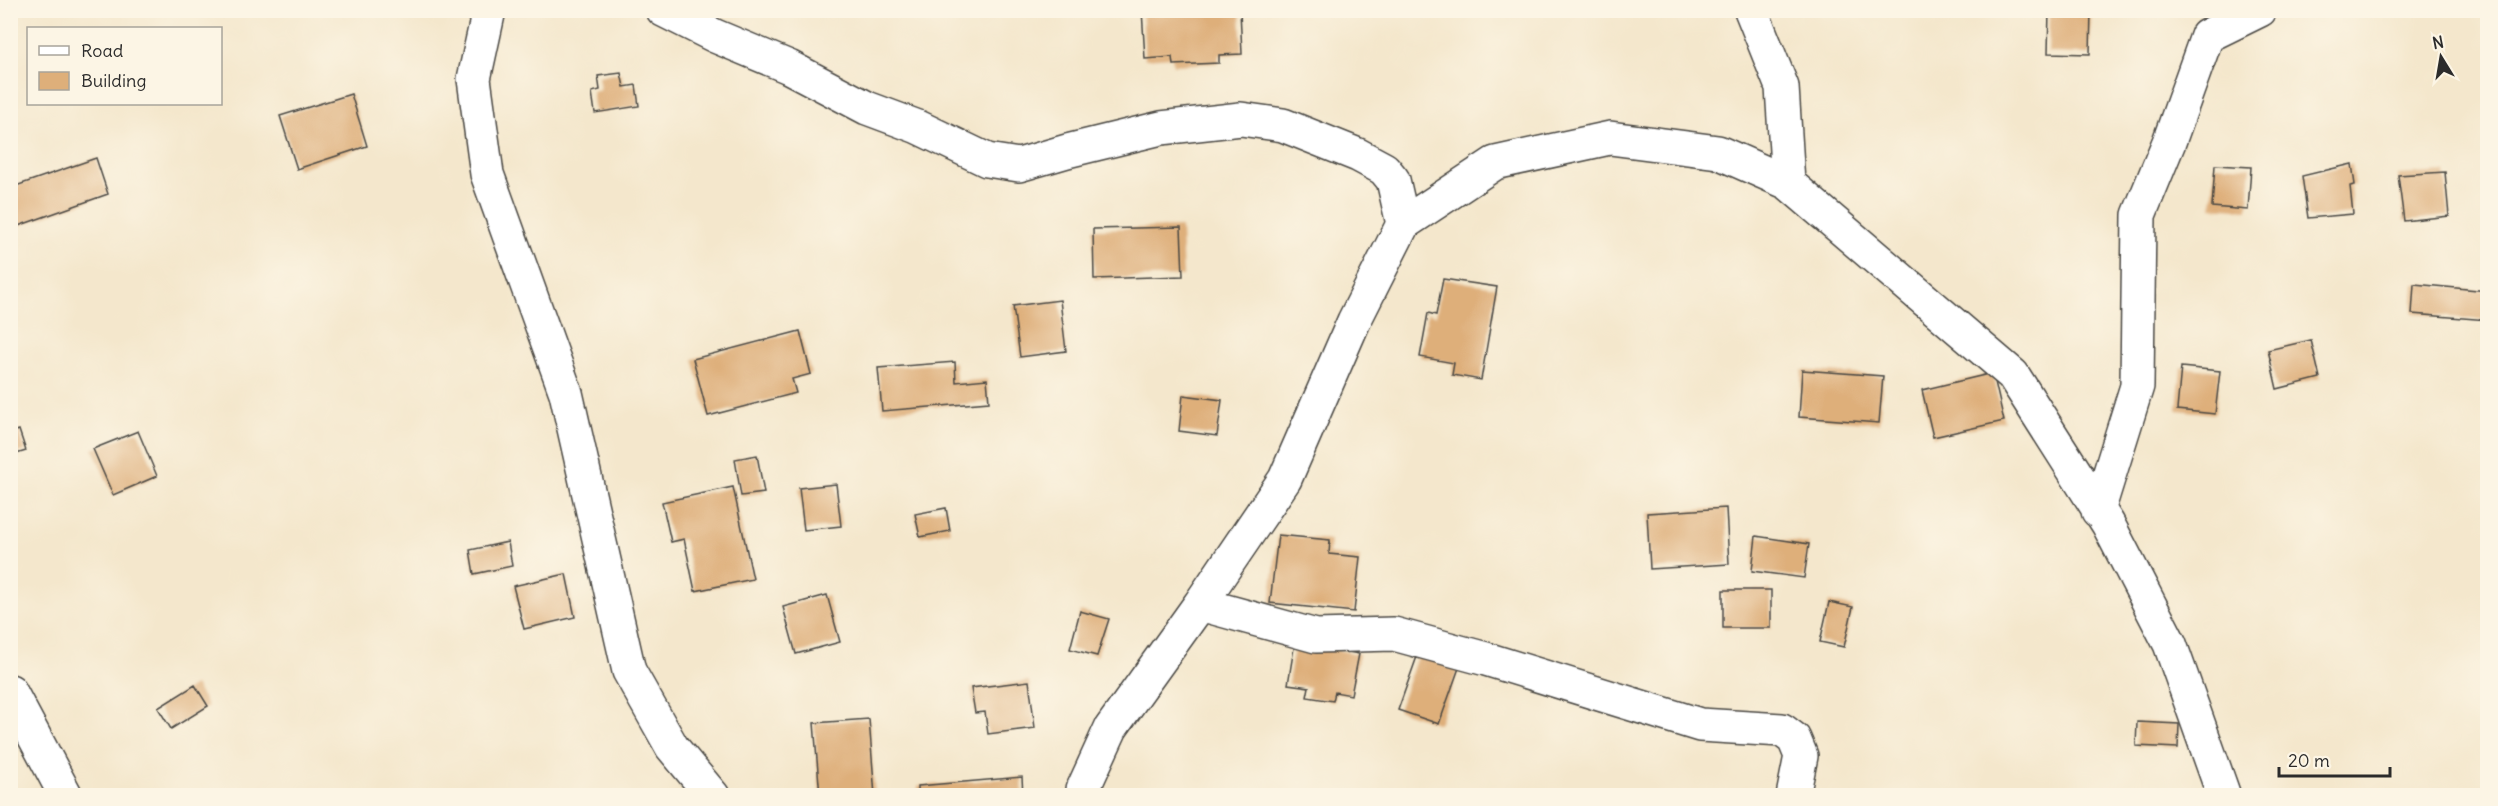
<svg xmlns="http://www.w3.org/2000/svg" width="2498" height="806" font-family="Delius,sans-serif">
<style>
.building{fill:#deaf7a}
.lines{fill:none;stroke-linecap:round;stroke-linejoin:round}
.minor-casing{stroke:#494743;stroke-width:36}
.minor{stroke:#fff;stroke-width:33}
</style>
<rect width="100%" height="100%" fill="#fcf5e5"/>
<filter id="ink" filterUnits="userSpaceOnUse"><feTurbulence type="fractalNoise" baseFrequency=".0167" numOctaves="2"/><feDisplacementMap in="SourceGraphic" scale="12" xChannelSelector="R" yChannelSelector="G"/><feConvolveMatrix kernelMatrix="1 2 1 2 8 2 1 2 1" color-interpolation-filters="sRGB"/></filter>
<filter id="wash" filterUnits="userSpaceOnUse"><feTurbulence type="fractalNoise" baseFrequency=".008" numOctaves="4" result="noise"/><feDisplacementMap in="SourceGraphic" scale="24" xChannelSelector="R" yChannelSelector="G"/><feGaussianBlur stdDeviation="1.35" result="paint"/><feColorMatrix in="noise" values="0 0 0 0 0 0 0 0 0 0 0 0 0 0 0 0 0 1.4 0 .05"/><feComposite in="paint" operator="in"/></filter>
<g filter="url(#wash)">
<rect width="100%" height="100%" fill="#f4e7cc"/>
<g id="blocks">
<path class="building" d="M1142,10H1240L1242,54L1219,55V63L1173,65L1172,57L1145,59Z
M2049,10H2091L2090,54L2048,53Z
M621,73L624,87L636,85L639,106L595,113L592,92L600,90L598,76Z
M351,94L367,146L297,169L280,116Z
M96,158L108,194L18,226L10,204V188Z
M2352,164L2355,185L2350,186L2353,214L2308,218L2302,176Z
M2215,165L2251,167L2248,210L2212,207Z
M2445,172L2449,216L2404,221L2398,175Z
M1181,227L1183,276L1094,279L1093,229Z
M1443,279L1497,287L1481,380L1452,375L1454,363L1420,357L1428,313L1436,315Z
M2414,284L2488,291V320L2412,314Z
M1060,300L1066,351L1020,357L1013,306Z
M800,331L811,374L792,379L796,393L708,416L693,359Z
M2311,340L2320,378L2277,389L2268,350Z
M955,362L956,382L987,379L989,402L882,411L878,368Z
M2181,367L2220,371L2215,414L2177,410Z
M1802,370L1883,376L1879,423L1799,417Z
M1993,373L2004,421L1933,437L1922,390Z
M1183,395L1222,400L1217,436L1179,431Z
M19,430L26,451L10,456V433Z
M138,431L157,476L113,495L93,449Z
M757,455L764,493L741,496L735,459Z
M836,484L841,526L804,530L799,488Z
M733,487L753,579L695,591L684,539L671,542L662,502Z
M946,508L950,531L920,537L915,514Z
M1726,508L1729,564L1650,569L1647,513Z
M1278,535L1330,540L1329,554L1360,557L1354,612L1270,603Z
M1756,536L1809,544L1804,578L1752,571Z
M508,542L512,566L474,574L470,550Z
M566,574L575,617L524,629L513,586Z
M1723,590H1771V628H1723Z
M827,595L840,642L796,654L783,607Z
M1829,602L1853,607L1844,647L1820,642Z
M1080,611L1109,619L1097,656L1070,649Z
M1295,642L1359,654L1351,695L1335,692L1333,701L1307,697L1309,687L1288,684Z
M1419,651L1460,665L1439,724L1398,710Z
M1029,681L1035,728L988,734L985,712L975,713L971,688Z
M195,685L208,706L171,729L158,708Z
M869,719L875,796H820L814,723Z
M2137,722L2179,724L2178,748L2136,746Z
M1022,777L1023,796H918V786Z"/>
</g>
</g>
<g filter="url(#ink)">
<use href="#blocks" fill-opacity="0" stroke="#494743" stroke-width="1.5"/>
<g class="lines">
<defs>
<path id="minor" d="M489,10L474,79L487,174L566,393L629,671L672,747L713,796
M663,10L715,36L789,67L867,108L918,127L987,160L1019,165L1067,151L1161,128L1241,119L1283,125L1358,155L1384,169L1393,180L1403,224
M1751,10L1782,87L1788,183
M2098,511L2137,386L2139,215L2169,142L2207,36L2260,10
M1200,604L1316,636L1394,634L1486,659L1700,725L1782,730L1794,739L1801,756L1793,796
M10,691L66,796
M1083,796V789L1111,728L1200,604L1285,479L1354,321L1403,224L1495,163L1610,138L1718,152L1788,183L2013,375L2108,524L2170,644L2224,796"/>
</defs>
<use href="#minor" class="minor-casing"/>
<use href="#minor" class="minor"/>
</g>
</g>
<rect width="2498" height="806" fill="none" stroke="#fcf5e5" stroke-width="36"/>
<rect x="27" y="27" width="195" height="78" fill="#fcf5e5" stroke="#a8a49b" stroke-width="1.5"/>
<rect x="39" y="46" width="30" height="9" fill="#ffffff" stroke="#a8a49b" stroke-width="1.5"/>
<text x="81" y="57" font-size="18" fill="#2b2b2b">Road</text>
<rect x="39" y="72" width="30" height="18" fill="#deaf7a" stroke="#a8a49b" stroke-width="1.5"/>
<text x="81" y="87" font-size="18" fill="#2b2b2b">Building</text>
<g transform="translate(2441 57) rotate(349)" stroke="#fcf5e5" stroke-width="4.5" paint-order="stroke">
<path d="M0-4.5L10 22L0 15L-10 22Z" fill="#2b2b2b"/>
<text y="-9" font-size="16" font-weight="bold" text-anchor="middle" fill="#2b2b2b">N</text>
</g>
<path d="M2279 767v9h111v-9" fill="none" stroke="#2b2b2b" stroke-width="3"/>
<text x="2288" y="767" font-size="18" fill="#2b2b2b" stroke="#fcf5e5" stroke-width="4.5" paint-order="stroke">20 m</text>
</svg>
